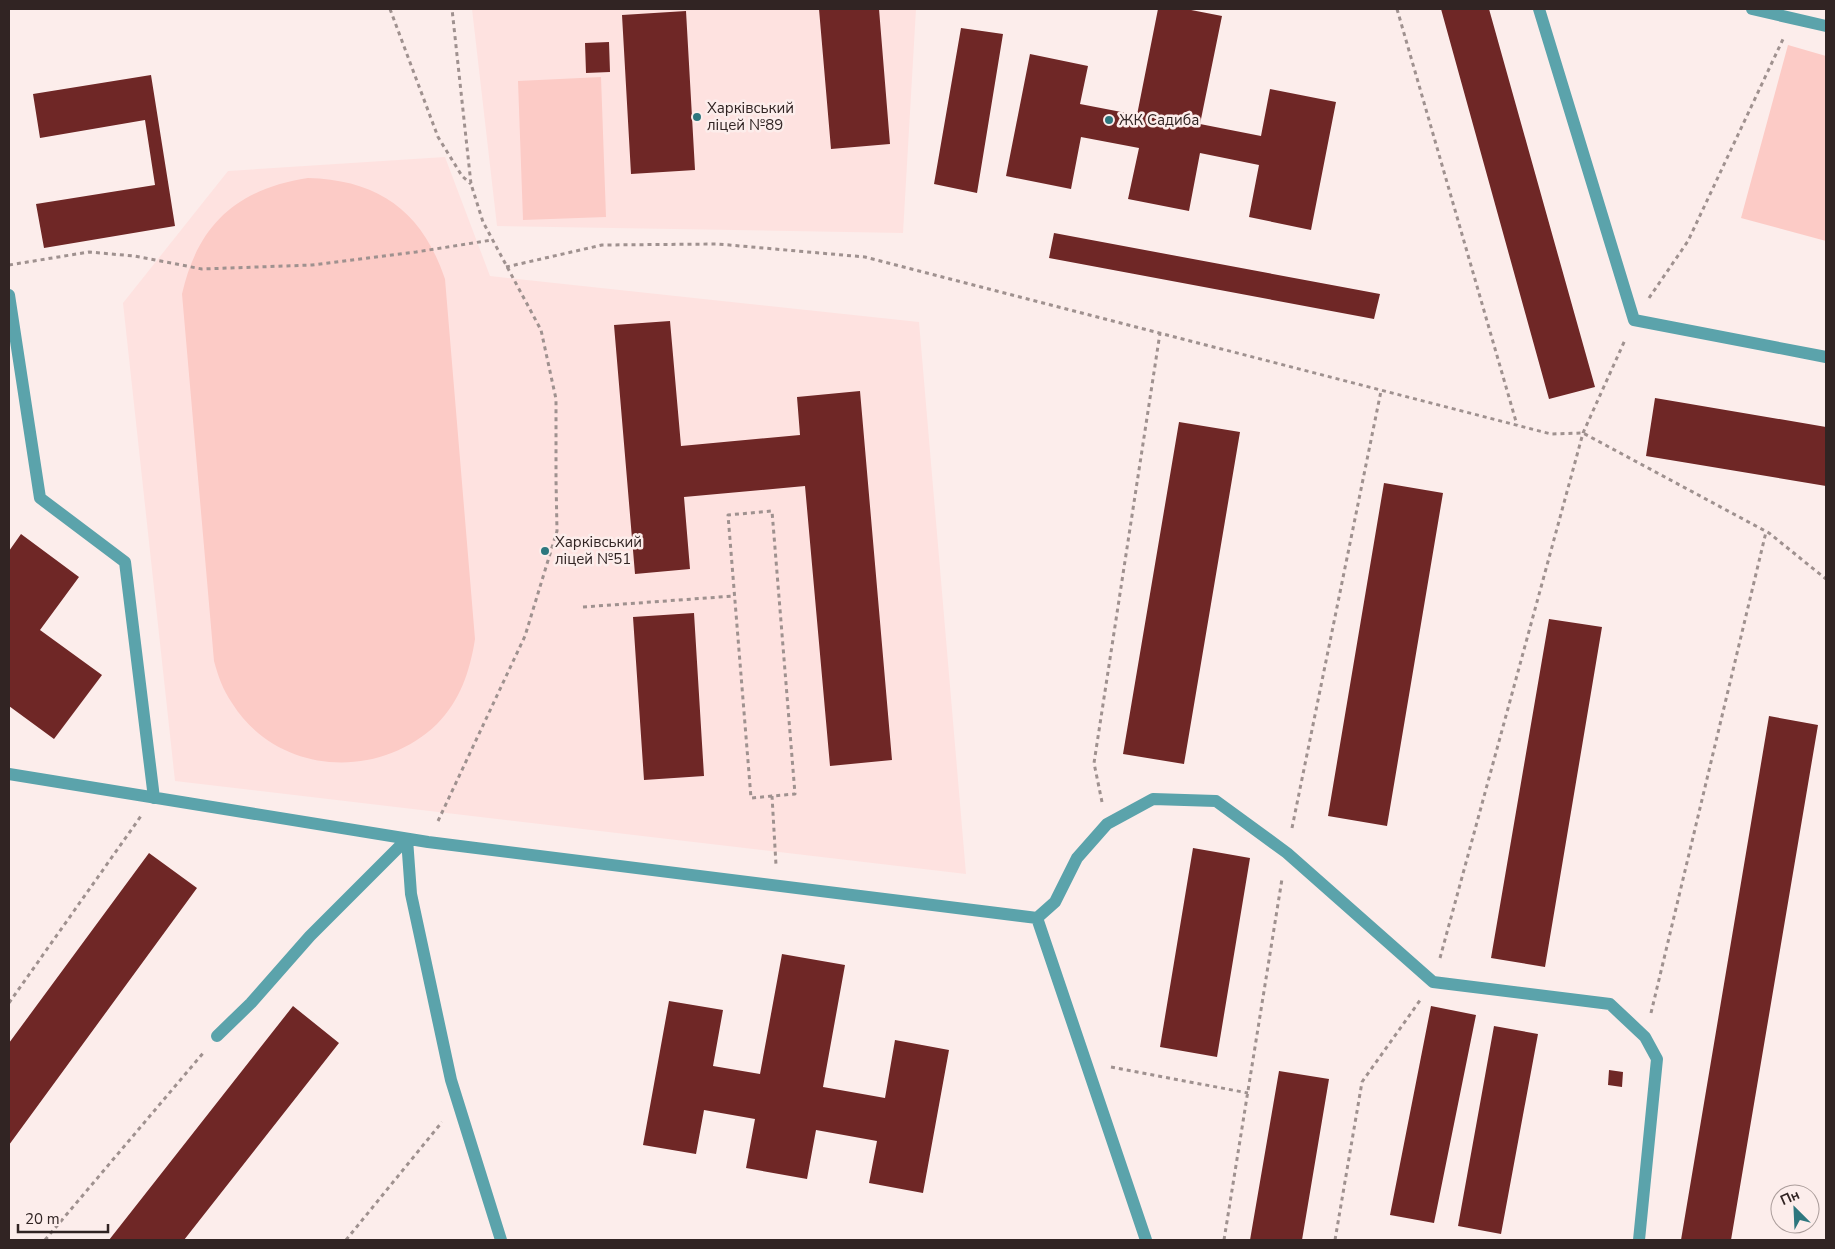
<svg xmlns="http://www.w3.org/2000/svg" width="1835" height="1249" font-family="'Nunito Sans',sans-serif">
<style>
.built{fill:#fee2e0}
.green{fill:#fccbc6}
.building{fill:#6f2726}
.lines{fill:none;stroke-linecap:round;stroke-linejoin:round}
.path{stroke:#9f918f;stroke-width:3;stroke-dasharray:4 4;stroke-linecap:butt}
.minor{stroke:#5ba3ab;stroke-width:12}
.poi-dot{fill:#2e777e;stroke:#fcedeb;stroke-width:2}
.labels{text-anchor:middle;stroke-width:5;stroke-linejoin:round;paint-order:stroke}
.poi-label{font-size:15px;fill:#312423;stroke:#fcedeb;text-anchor:start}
</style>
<rect width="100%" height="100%" fill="#fcedeb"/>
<path class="built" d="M472,9H916L903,233L497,226Z
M445,157L490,276L919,322L966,874L175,781L123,303L228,171Z"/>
<path class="green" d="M1788,45L1826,56V241L1741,218Z
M601,77L606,217L523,220L518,81Z
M308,178C379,180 422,211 445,279L475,639C470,671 460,701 437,724C378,781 277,775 232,703C223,690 218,676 214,661L182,294C198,224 237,189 308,178Z"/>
<path class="building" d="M819,9H879L890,144L831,149Z
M1158,9H1186L1222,16L1200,124L1261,136L1270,89L1336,102L1311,230L1249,217L1259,165L1200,153L1189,211L1128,199L1139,148L1081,137L1071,189L1006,176L1030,54L1088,66L1080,104L1137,115Z
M1441,9H1489L1595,387L1549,399Z
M686,11L695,170L631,174L622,15Z
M961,28L1003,34L977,193L934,184Z
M609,42L610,72L586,73L585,43Z
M151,75L175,226L44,248L36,204L155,185L145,120L40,138L33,94Z
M1054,233L1380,294L1374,319L1049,258Z
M670,321L681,446L800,435L797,397L860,391L892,760L830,766L805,486L684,497L690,569L635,574L614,325Z
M1655,398L1826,427V486L1646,456Z
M1179,422L1240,432L1184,764L1123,754Z
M1384,483L1443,493L1387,826L1328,816Z
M21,534L79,577L40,630L102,675L54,739L9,706V551Z
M694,613L704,776L644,780L633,617Z
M1549,619L1602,627L1545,967L1491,958Z
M1769,716L1818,725L1731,1240H1681Z
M1193,848L1250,858L1217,1057L1160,1047Z
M149,853L197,888L9,1145V1043Z
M782,954L845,965L823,1087L885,1098L895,1040L949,1050L923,1193L869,1183L877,1141L816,1130L807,1179L746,1168L755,1119L704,1110L696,1154L643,1145L669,1001L723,1010L713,1066L760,1074Z
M293,1006L339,1043L184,1240H109Z
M1431,1006L1476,1015L1434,1223L1390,1215Z
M1494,1026L1538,1034L1501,1234L1458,1226Z
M1609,1070L1623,1072L1622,1087L1608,1085Z
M1279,1071L1329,1079L1302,1240H1250Z"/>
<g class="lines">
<path class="path" d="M390,9L438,137L462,176L471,184
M1397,9L1517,425
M9,265L89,252L134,256L202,269L312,265L416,252L492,240
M506,267L602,245L718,244L865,257L1551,434L1583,433L1769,533L1826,579
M1649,298L1688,241L1784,37
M583,607L734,596
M772,796L751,798L728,515L772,511L795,794L772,796L776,865
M1102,802L1094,763L1160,333
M438,821L525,636L557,531L556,480V399L541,330L483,222L471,184L452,9
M1292,828L1381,391
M1440,958L1583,433L1625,340
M9,1003L141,816
M1651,1013L1766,532
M1111,1067L1248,1093
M45,1240L204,1052
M346,1240L442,1122
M1224,1240L1282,879
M1335,1240L1362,1082L1421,999"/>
<path class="minor" d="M1539,9L1634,320L1826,357
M1752,9L1826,26
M9,295L40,498L125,562L154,798
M9,774L428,842L1037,918L1146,1240
M1037,918L1055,902L1077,858L1107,824L1153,799L1216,801L1287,853L1433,982L1610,1004L1645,1037L1657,1059L1639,1240
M217,1036L251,1003L310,936L407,839L411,894L451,1080L501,1240"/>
</g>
<g class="poi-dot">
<circle cx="697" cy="117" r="5"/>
<circle cx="1109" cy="120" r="5"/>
<circle cx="545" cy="551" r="5"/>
</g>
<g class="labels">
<g class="poi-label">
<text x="707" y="113">Харківський<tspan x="707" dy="17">ліцей №89</tspan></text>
<text x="1119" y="125">ЖК Садиба</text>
<text x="555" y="547">Харківський<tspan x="555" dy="17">ліцей №51</tspan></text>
</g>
</g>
<rect width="1835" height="1249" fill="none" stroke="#312423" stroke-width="20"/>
<g transform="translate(1795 1209) rotate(336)"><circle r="24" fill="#fcedeb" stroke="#ab9d9b"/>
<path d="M0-4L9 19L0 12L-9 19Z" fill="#2e777e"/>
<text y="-8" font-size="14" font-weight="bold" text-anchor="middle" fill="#312423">Пн</text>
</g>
<path d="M18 1224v8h90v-8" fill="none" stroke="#312423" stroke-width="2.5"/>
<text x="25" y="1224" font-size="15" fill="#312423" stroke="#fcedeb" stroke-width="4" paint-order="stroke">20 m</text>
</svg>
